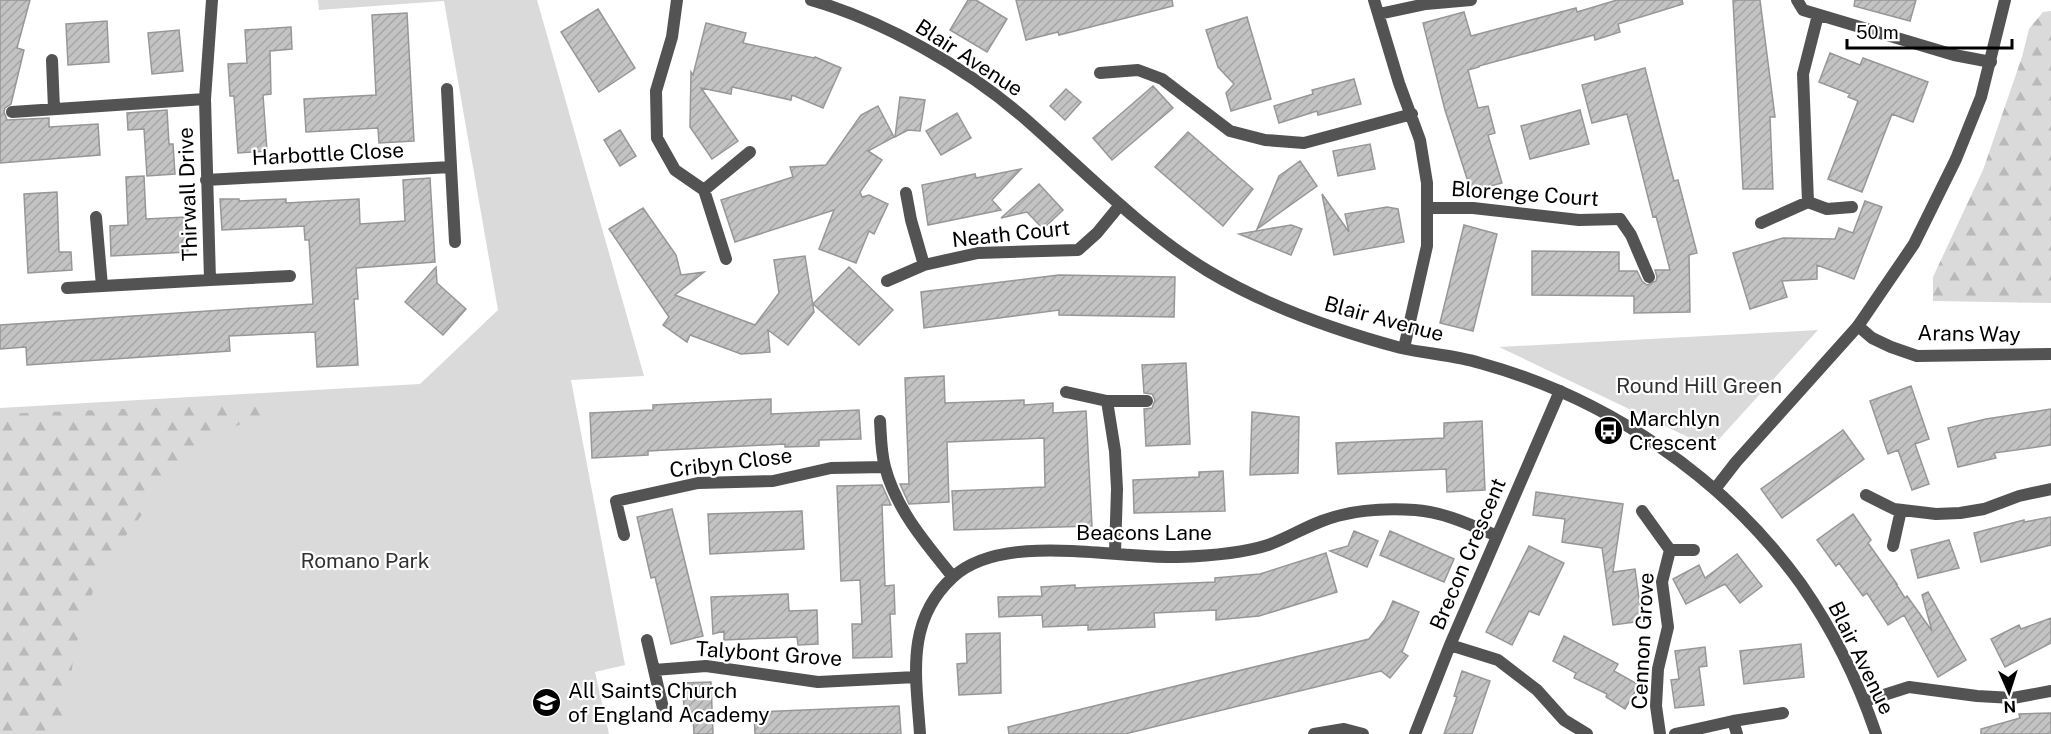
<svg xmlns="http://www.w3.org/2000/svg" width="2051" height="734" font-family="'Public Sans',sans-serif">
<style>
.green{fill:#dadada}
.forest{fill:url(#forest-firs)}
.building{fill:url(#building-hatch);stroke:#979797;stroke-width:1.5}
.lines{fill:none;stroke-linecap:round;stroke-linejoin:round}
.service{stroke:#535353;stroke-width:12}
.minor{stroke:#535353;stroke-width:12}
.tertiary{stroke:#535353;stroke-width:12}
.labels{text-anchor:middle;stroke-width:4.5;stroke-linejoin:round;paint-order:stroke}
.street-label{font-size:21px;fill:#000;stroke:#fff}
.park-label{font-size:21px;fill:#313131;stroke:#fff}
.poi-label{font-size:21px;fill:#000;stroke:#fff;text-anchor:start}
</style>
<defs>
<pattern id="forest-firs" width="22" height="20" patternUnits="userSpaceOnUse" patternTransform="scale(1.5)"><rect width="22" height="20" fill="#dadada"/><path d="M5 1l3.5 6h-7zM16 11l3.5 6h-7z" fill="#b9b9b9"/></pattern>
<pattern id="building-hatch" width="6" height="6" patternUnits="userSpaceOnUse" patternTransform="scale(1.5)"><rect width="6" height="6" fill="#c3c3c3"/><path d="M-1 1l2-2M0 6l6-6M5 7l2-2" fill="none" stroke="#a6a6a6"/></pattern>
</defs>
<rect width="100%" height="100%" fill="#fff"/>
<path class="green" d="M318,0H537L644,376L571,380L625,665L595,672L609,734H0V408L420,384L498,310L444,1L319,10Z
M1818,330L1711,448L1499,347Z"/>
<path class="forest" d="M2051,11V303L1933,301V277L1983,170L2022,57L2029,29L2043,12Z
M290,402L234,427L182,463L100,569L74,651L67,713L58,734H0V414Z"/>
<path class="building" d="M0,0H30L17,48L24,50L11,104L5,108L4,112L7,120L49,118V127L98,124L100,155L0,163Z
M968,0H976L1007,19L987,52L950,30Z
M1016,0H1172L1173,6L1059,35L1058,32L1026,40Z
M1617,0H1682L1683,4L1618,24L1620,32L1595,40L1594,35L1479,66V67L1468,70L1478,108L1488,106L1495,133L1488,135L1502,183L1471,191L1445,110L1423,23L1464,12L1471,36L1576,8L1577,12Z
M1733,0H1760L1775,117H1770L1773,189H1743Z
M1855,0H1916L1910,21L1854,6Z
M598,9L635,68L599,92L561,32Z
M407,13L414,141L379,143L378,128L306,132L304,99L376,95L372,15Z
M1247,17L1271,99L1231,111L1226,93L1234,84L1218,67L1206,30Z
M107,21L109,62L68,65L66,24Z
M706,23L746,33L743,43L814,58L815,57L841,68L823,108L792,95L791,100L732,87L731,94L701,88L738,141L712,159L690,127L691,72L693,75Z
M291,27L292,49L270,51L271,94L263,95L267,151L238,153L234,96H230L228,64L247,63L245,30Z
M179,30L183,71L152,74L148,33Z
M1830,53L1860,65L1863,58L1928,82L1913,122L1892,114L1862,192L1828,179L1858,101L1848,97L1850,94L1819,82Z
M1645,68L1674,181L1678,180L1697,253L1689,255L1690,312L1634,313V296L1532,295V251L1619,252V271H1637L1642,281L1647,285L1656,281L1657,277L1655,270H1670L1656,216L1653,217L1627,114L1592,123L1582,85Z
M1354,79L1361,104L1318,115L1317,111L1279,123L1274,106L1313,94L1312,90Z
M1153,86L1173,108L1112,160L1093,138Z
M1066,89L1081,102L1065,120L1050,106Z
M900,97L925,100L920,131L908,130L895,137Z
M878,106L894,137L868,151L882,160L860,192L862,197L869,195L888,204L874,234L869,231L856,263L819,249L834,210L735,242L721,200L793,177L790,167L826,165L861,115Z
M167,110L169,144H173L175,174L147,176L144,129L128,130L127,113Z
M1580,110L1589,144L1530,159L1521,126Z
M957,113L971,138L941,155L926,131Z
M620,130L636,156L620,166L604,140Z
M1188,132L1253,189L1223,226L1155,167Z
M1370,144L1375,169L1338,176L1333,151Z
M1300,161L1317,186L1257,229L1279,176Z
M1021,169L992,200L1001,210L928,225L922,185L975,174L976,178Z
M144,176L146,219L186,217L188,252L111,256L110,226L128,225L126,177Z
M430,178L435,262L356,268L358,299H354L358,365L317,367L315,332L229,336L230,351L27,365L26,347L0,349V325L313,304L309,240H305L304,226L222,230L220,199H239V201L286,199V203L359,199L360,224L405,221L403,180Z
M1039,184L1063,210L1043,229L1027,212L1001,218Z
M57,192L59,252H71L72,270L28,273L24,194Z
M1322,194L1349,232L1345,214L1387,207L1398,209L1404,242L1334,255Z
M1865,201L1882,207L1854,279L1817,265V279L1782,281L1787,297L1750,309L1733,253L1783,238L1835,239L1839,228L1853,233Z
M643,208L676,255L681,275L704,272L675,295L755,325L779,293L774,260L805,256L814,312L788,345L768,330L770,352L741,354L690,335L687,342L663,325L669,317L609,229Z
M1291,225L1302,229L1291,255L1239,234Z
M1464,225L1497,234L1473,331L1440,323Z
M436,267L437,283L466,309L443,335L405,302Z
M849,267L893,310L859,345L813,304Z
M1059,275L1175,277L1174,317L1059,315V310L924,328L921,292Z
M1186,363L1190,444L1146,446L1144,409L1152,408L1155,400L1152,394L1144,393L1142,365Z
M944,376L945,403L1024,400V405L1053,403V413L1086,411L1092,526L954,530L952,491L1045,487L1044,438L947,442L949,502L909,504L900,484H909L905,378Z
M1911,386L1929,439L1915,444L1929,484L1912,490L1898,450L1888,454L1870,401Z
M771,399V414L859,410L861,439L819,440V446L785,447V444L648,451V455L592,458L590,413L653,410V405Z
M2051,409V445L1994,453L1996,458L1958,467L1948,428L1986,419Z
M1252,412L1299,417L1298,473L1250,475Z
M1482,421L1485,490L1447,492L1446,469L1338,474L1336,443L1444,438V423Z
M1843,430L1864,459L1782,518L1761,489Z
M1223,471L1225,511L1134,513L1133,480L1199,477V472Z
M882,485L891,505H882L885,586L894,585L895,614H890L892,657L853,658L852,624H862L860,580L841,581L837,486Z
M1536,492L1623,504L1613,572L1635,569L1642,621L1613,625L1602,548L1562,542L1565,519L1533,515Z
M672,509L703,636L671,644L655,577L651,578L637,517Z
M802,511L804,549L710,554L708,514Z
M1853,514L1871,540L1868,543L1897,584H1896L1905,598L1907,596L1932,631L1922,595L1928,592L1966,660L1938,677L1904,615L1888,625L1867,593L1863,596L1839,563L1836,566L1817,540Z
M2051,517V545L1981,562L1974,533L2024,520V522Z
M1354,531L1378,541L1367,567L1330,551L1348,546Z
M1390,531L1454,559L1444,582L1380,555Z
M1949,540L1959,568L1918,578L1911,550Z
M1529,546L1564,563L1539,615L1529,611L1512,645L1486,632Z
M1326,553L1337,592L1259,616L1216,620V610L1154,613L1155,627L1088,630V625L1043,627L1042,615L999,617L998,597L1042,596L1041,587L1075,585V588L1215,582V578L1260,574Z
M1737,554L1762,586L1740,603L1725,584L1686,604L1673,579L1699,565L1705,578Z
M788,594L789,611L817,610L818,644L798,645L797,637L724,640V631L713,634L711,597Z
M1393,601L1419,612L1402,652L1408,656L1390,678L1381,671L1125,734H1009L1008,727L1369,639L1385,619Z
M2051,618V643L2005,667L1991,639L2019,625L2021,629Z
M1000,633L1001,693L959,695L957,664L967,663L966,634Z
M1564,636L1618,664L1614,671L1639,685L1625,709L1606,697L1607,694L1574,678L1576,673L1553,661Z
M1801,644L1804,677L1744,684L1740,651Z
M1705,647L1707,666L1699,667L1704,705L1675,708L1671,680L1679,679L1675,651Z
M1462,671L1490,681L1472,734H1444L1457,697L1454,696Z
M711,682L713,734H694L693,716L684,717L683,683Z
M899,706L901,734H755L754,712Z
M2051,713V734H1981V729L2020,718L2019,714Z"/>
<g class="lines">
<path class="service" d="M1620,219L1631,235L1649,277"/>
<path class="minor" d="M677,0L672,37L656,91L657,138L675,170L704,190L726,259
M1374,0L1399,83L1420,140L1427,183V246L1404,348
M1797,0L1803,10L1954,55L1991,62
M1379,14L1426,4L1471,0
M52,60L54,109
M1100,73L1138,70L1162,79L1230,131L1265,140L1304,143L1412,114
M12,112L205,99
M451,167L455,242
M206,180L451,167L447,89
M704,190L750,152
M906,193L911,220L924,265
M1808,202L1827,209L1852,207
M1427,208H1473L1579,220L1620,219
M96,217L102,286
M1761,223L1808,202L1803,74L1818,15
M210,280L290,276
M887,281L924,265L978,253L1078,250L1097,233L1120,205
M67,288L210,280L205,99L212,0
M1858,326L1872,338L1891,347L1917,356L2051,354
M1066,392L1107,401
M880,421C881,436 881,453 885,467C896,509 926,544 953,577
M1866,495L1894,509L1936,514L1960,513L1984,509L2019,496L2051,489
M1642,511L1670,550L1662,582L1668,627L1658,669L1656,706L1660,734
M624,535L616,501L698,483L773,481L831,468L885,467
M1893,546L1901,510
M1670,550H1694
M1115,553L1117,489L1115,451L1107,401H1147
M647,640L654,670
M1450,645L1498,660L1537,690L1564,720L1587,734
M1865,701L1909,687L1977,696L2013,698L2051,691
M663,708L654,670L706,666L818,682L916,677
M1733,721L1737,734
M920,734C916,676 905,621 953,577C1003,531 1115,559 1178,557C1207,556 1240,554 1268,545C1286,539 1303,528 1322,521C1351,510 1384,508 1415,510C1444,512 1471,525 1497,536
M1314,734L1344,729L1363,734
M1415,734L1450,645L1560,391
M1675,734L1733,721L1783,713"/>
<path class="tertiary" d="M811,0C884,21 965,67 1022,116C1083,169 1139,229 1208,271C1268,307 1334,330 1401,348C1427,354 1455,355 1480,363C1607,398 1724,477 1801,584C1833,630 1858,681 1876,734
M1715,489L1736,462L1858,326L1914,244L1956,159L1981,97L2005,0"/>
</g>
<defs>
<symbol id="bus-disc" viewBox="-11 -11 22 22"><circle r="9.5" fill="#000" stroke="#fff"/><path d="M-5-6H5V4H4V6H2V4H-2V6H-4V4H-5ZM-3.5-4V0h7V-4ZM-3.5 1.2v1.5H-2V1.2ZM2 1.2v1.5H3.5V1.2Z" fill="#fff"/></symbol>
<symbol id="school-disc" viewBox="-11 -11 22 22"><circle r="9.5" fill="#000" stroke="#fff"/><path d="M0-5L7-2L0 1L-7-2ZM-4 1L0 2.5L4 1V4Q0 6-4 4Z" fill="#fff"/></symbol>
</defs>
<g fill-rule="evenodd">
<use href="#bus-disc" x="1592" y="414" width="33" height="33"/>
<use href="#school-disc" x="530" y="686" width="33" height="33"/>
</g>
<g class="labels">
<g class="street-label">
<text transform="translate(969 58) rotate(33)" y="7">Blair Avenue</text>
<text transform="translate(328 154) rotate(-3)" y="7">Harbottle Close</text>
<text transform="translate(188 194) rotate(-92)" y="7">Thirwall Drive</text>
<text transform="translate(1525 194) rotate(4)" y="7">Blorenge Court</text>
<text transform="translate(1011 234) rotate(-6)" y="7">Neath Court</text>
<text transform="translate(1384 319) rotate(15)" y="7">Blair Avenue</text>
<text transform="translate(1969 334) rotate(1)" y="7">Arans Way</text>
<text transform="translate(731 463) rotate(-7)" y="7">Cribyn Close</text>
<text x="1144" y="540">Beacons Lane</text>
<text transform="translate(1468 554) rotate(-67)" y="7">Brecon Crescent</text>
<text transform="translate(1643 641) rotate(-87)" y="7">Cennon Grove</text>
<text transform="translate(769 654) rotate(4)" y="7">Talybont Grove</text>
<text transform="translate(1861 658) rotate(64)" y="7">Blair Avenue</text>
</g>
<g class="park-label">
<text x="1699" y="393">Round Hill Green</text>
<text x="365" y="568">Romano Park</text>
</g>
<g class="poi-label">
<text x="1629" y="426">Marchlyn<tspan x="1629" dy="24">Crescent</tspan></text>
<text x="568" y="698">All Saints Church<tspan x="568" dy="24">of England Academy</tspan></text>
</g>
</g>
<g transform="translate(2009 692) rotate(177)" stroke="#ffffff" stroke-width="4.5" paint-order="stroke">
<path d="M0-4.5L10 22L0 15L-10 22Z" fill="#000000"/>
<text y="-9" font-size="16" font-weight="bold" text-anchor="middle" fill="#000000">N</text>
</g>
<path d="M1847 39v9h165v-9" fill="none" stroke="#000000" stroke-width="3"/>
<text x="1856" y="39" font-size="18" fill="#000000" stroke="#ffffff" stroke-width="4.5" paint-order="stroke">50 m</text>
</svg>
